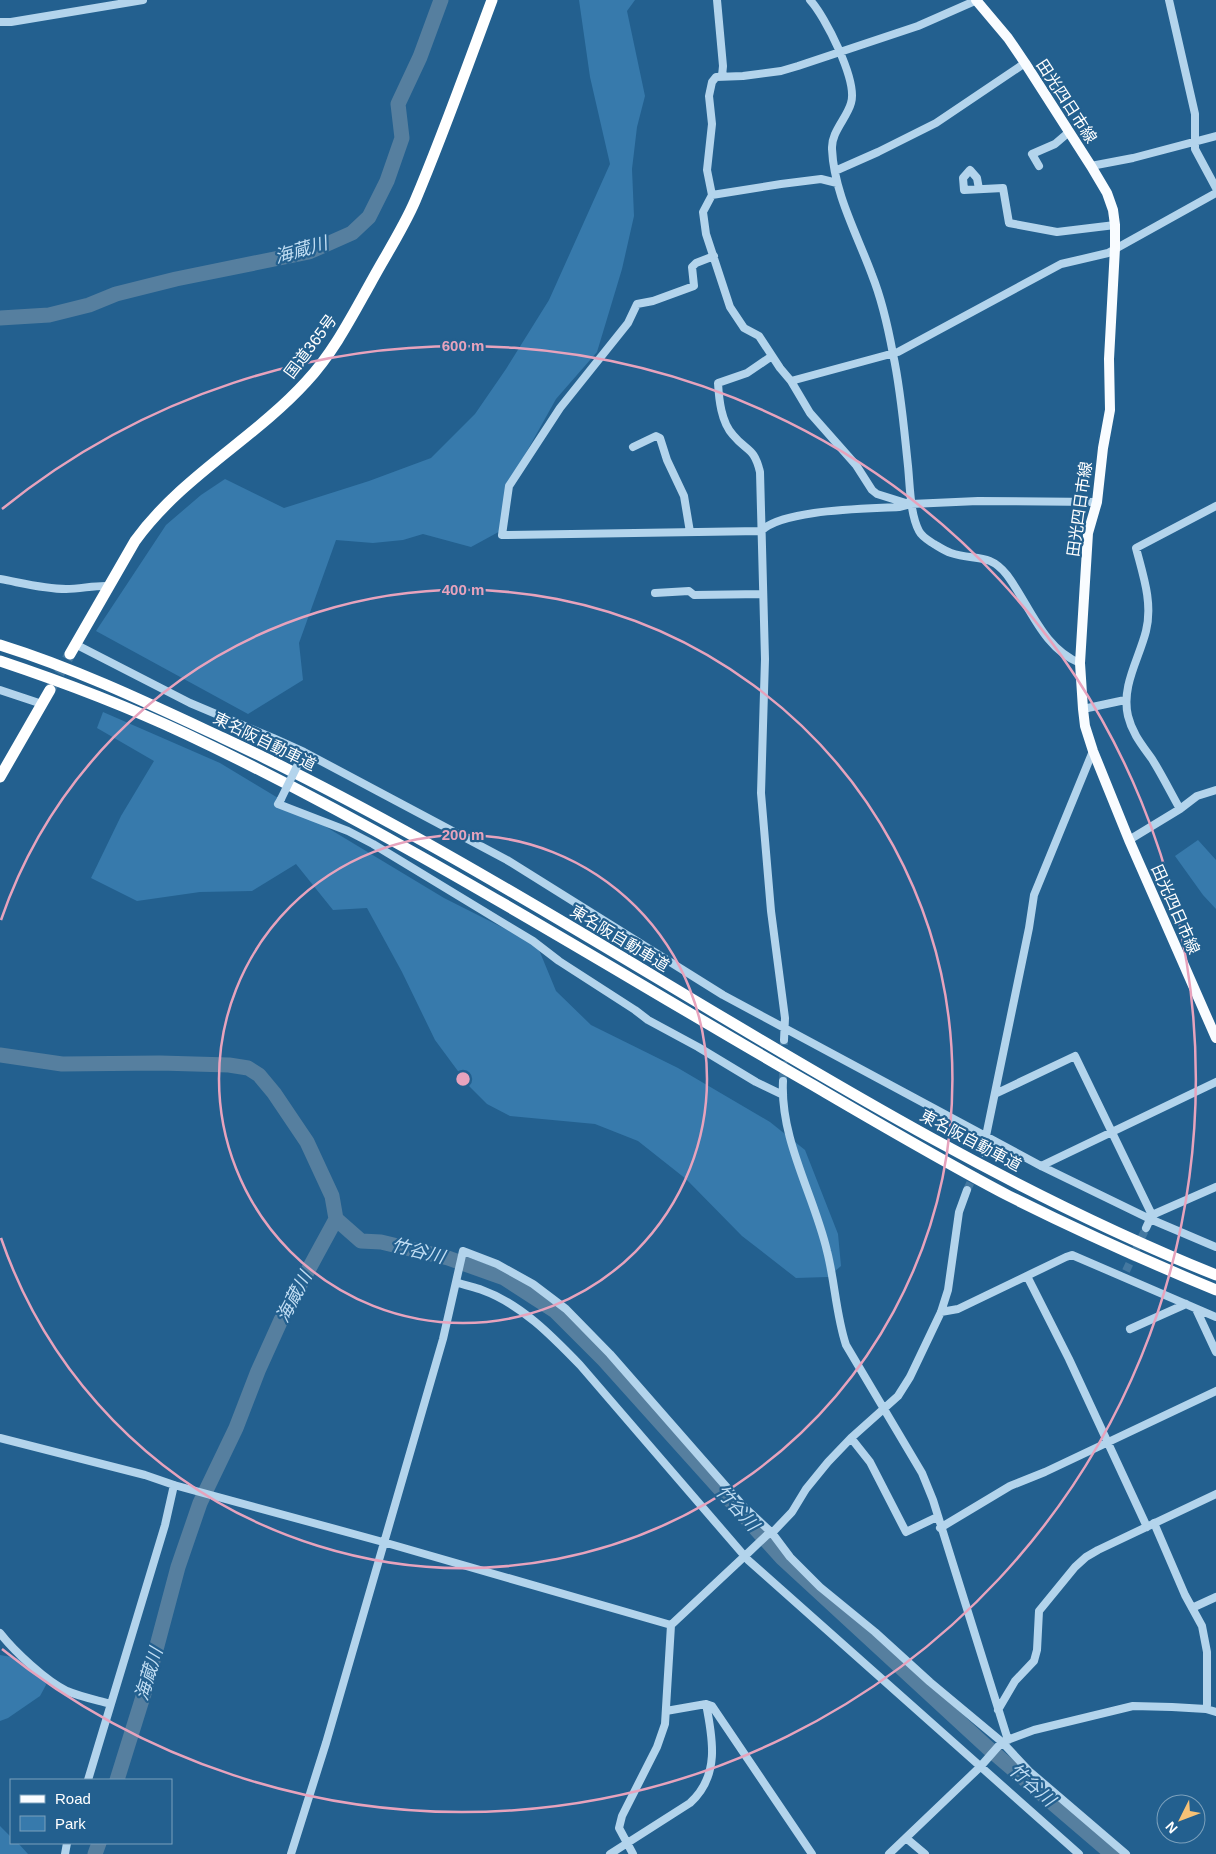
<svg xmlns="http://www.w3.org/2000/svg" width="1216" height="1854" font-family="Arial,'Noto Sans JP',sans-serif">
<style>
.green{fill:#377aac}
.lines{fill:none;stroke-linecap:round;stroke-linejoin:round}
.river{stroke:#567f9f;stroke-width:15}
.minor-tunnel{stroke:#4478a0;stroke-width:8;stroke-dasharray:8 4;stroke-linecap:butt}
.highway-tunnel{stroke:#4478a0;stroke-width:11;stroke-dasharray:11 5.5;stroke-linecap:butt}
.minor{stroke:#b3d4ec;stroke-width:8}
.major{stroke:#f9fcff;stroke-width:10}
.highway{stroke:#fff;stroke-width:11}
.minor-bridge{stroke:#b3d4ec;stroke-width:8}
.ring{fill:none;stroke:#e7a3bd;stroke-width:2.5}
.labels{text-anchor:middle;stroke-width:4.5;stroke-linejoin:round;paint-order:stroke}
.street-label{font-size:16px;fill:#fff;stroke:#23608f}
.water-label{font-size:18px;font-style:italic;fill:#c0ddf3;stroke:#23608f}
.centre{fill:#e7a3bd;stroke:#23608f;stroke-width:2.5}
.ring-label{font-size:15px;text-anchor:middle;font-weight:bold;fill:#e7a3bd;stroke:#23608f;stroke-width:4.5;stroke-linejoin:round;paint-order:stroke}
</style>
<rect width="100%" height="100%" fill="#23608f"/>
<path class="green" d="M579,0H635L627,11L645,96L637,127L632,169L634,216L622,269L597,352L556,399L513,476L504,529L471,547L423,534L403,540L373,543L336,540L299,643L303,680L248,714L96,631L166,525L201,495L225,479L284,508L369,481L431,458L475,414L506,369L549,300L610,164L590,77Z
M103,712L220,763L444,898L537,945L556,991L591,1025L678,1068L770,1122L805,1150L838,1234L841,1266L828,1277L796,1278L742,1236L686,1179L638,1141L595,1124L510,1116L487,1104L469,1086L435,1040L402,972L367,908L333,910L296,864L252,891L200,892L137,901L91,878L121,816L154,761L97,728Z
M1198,840L1216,860V909L1203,895L1175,856Z
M0,1655L17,1658L43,1673L46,1685L40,1696L8,1718L0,1721Z
M0,1826L11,1837V1843H18L28,1854H0Z"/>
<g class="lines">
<path class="river" d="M0,318L49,315L89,305L116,294L176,279L309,252L352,233L369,217L387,181L402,138L398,104L420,57L441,0
M0,1055L62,1064L160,1063L229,1065L248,1068L259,1075L274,1093L307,1142L332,1196L336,1219L281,1320L258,1371L236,1428L200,1503L178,1567L146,1687L117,1780
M336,1219L361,1241L381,1242L448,1258L504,1278L555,1311L604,1360L782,1558L987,1747L1112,1854
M95,1854L99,1843"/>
<path class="minor-tunnel" d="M783,1081L784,1040
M967,1190L981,1160
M1126,1271L1146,1228"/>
<path class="highway-tunnel" d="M51,688L70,654"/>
<path class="minor" d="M717,0L723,66L722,76
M810,0C825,16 858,81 851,103C847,118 831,132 832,149C834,193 857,234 872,275C882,300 888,327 893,354C901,391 904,429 908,466C910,486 910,514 919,531C922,537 928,540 934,544C939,547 945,551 951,553C974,561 989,552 1007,575C1029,604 1043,649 1080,663
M977,0L918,26L798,66L781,71L743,76L716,77L712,82L709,96L712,124L707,170L712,195L703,212L706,234L730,307L744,328L759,336L780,368L791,381L898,352L1061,264L1108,253L1216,193
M1169,0L1195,114V149L1216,188
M0,22H11L143,0
M1039,166L1032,154L1055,144L1069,132
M1091,166L1133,158L1216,136
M835,171L878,152L936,123L1025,63
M979,189L977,178L970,170L963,178L964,190L1003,188L1009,223L1057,232L1115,225
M712,195L781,184L821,179L837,183
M714,256L696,263L692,267L694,286L653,301L637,304L628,323L560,408L509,486L502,535L761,531C783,509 866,509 899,507L911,504L978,501L1097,502
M772,356L747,373L718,383C719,399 721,422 733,435C747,452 754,447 760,472L765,659L761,793L771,911L785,1018L784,1040
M791,381L810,413L856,465L872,490L877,494L909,504
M633,447L656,436L660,438L667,460L684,496L690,532
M0,579C22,583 44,589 66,589C81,589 95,585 109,586
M655,593L689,591L694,595L763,594
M75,644L190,703L273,738L304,752L507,860L723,995L1041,1166L1150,1219L1216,1247
M0,690L42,704
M1083,709L1125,700
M281,799L278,804L348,831L373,844L533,941L559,961L635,1010L648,1020L698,1047L756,1082L783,1095
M1180,809C1171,793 1162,775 1152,759C1142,745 1132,733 1128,716C1121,686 1139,659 1146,631C1153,603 1143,575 1136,548L1216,506
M1129,840L1180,809L1197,796L1216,790
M783,1081C780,1140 814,1195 827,1251C835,1282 836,1315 846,1345L922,1473L933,1500L1008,1740
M995,1094L1075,1056L1152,1215
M984,1153L988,1146L986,1136L1029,928L1034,895L1093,751
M1041,1166L1216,1082
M1146,1228L1152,1215L1216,1187
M1027,1276L1069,1359L1147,1527
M456,1282C464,1285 473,1287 482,1290C521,1304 552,1336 580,1365L748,1560L1079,1854
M1196,1309L1216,1352
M941,1312L958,1309L1066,1257L1072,1255L1216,1317
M1130,1329L1186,1304
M0,1438L145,1475L174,1485L383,1542L671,1625
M851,1438L870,1462L906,1532L937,1517
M1154,1523L1185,1595L1202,1626L1207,1652V1705L1206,1709
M940,1528L1010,1486L1045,1472L1216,1391
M1192,1608L1216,1597
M0,1633C14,1651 46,1681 67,1691C81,1697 97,1700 111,1704
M998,1710L1015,1681L1034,1661L1037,1650L1039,1611L1075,1567L1086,1557L1098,1550L1216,1494
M666,1711L706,1704L712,1706L812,1854
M88,1780L165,1525L174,1485
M906,1838L925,1854
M65,1854L67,1843
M291,1854L326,1743L443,1339L463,1251L497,1264L533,1284L566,1309L610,1354L744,1507L772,1533L790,1557L820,1587L875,1632L930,1682L1002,1742L1029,1771L1126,1854
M610,1854L690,1803C720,1776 713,1739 706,1704
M633,1854L619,1828L622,1816L657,1747L665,1724L671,1625L748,1553L767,1535L772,1533L792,1512L806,1489L828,1462L851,1438L898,1396L910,1377L941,1312L948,1290L959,1212L967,1190
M889,1854L980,1767L1002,1742L1034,1730L1133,1706L1172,1707L1206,1709L1216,1712"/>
<path class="major" d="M976,0L1008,38L1025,63L1091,166L1107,193L1113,210L1115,225V248L1109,359L1110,410L1103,448L1097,502L1088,533L1080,663L1083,709L1085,726L1093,751L1129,840L1216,1038"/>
<path class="highway" d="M0,645C77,669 150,704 223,738C564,897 865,1134 1216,1275
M70,654L135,541C181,477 254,439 306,382C333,353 351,318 370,284C385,256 403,229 415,201C443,135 467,67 492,0
M0,661C63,682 126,706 186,734C402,836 604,965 811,1084C876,1122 942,1161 1009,1196C1077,1230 1146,1261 1216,1290
M0,777L50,690"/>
<path class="minor-bridge" d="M281,799L302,756"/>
</g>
<g class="ring">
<circle cx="463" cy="1079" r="244"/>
<path d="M1 920A489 489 0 1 1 1 1238"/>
<path d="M2 509A733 733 0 1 1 2 1649"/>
</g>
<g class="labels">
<g class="street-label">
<text transform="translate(1067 101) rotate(57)" y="6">田光四日市線</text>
<text transform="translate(310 346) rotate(-53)" y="6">国道365号</text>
<text transform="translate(1079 509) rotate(-82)" y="6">田光四日市線</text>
<text transform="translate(265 741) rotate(26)" y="6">東名阪自動車道</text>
<text transform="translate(1176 909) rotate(66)" y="6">田光四日市線</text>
<text transform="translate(620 938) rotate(31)" y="6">東名阪自動車道</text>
<text transform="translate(971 1140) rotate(28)" y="6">東名阪自動車道</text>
</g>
<g class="water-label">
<text transform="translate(301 250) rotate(-16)" y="6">海蔵川</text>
<text transform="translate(418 1251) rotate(14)" y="6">竹谷川</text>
<text transform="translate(294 1297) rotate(-62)" y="6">海蔵川</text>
<text transform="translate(737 1508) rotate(48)" y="6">竹谷川</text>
<text transform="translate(149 1674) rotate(-73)" y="6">海蔵川</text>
<text transform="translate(1032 1785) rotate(41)" y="6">竹谷川</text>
</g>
</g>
<circle cx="463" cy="1079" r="8" class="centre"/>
<g class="ring-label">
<text x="463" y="351">600 m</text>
<text x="463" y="595">400 m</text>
<text x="463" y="840">200 m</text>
</g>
<rect x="10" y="1779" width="162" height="65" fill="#23608f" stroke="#7ba0bc"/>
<rect x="20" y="1795" width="25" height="8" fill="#f9fcff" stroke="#7ba0bc"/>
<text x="55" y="1804" font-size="15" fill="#ffffff">Road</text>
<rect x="20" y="1816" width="25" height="15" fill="#377aac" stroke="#7ba0bc"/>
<text x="55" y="1829" font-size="15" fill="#ffffff">Park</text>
<g transform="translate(1181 1819) rotate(228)"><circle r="24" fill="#23608f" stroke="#7ba0bc"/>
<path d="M0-4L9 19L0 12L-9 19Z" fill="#f7c276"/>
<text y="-8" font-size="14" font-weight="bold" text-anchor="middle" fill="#ffffff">N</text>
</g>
</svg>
